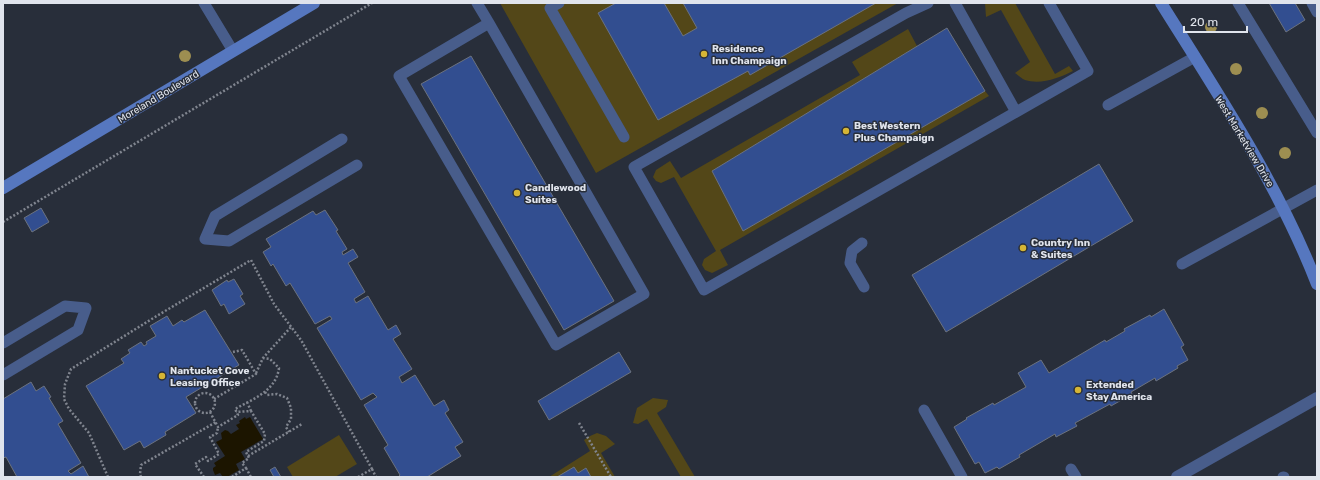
<svg xmlns="http://www.w3.org/2000/svg" width="1320" height="480" font-family="Rubik,sans-serif">
<style>
.green{fill:#534718}
.water{fill:#1c1500}
.building{fill:#324e90;stroke:#6b727f}
.lines{fill:none;stroke-linecap:round;stroke-linejoin:round}
.path{stroke:#80858f;stroke-width:2.5;stroke-dasharray:2 2;stroke-linecap:butt}
.lane{stroke:#485d8b;stroke-width:11}
.street{stroke:#485d8b;stroke-width:12}
.secondary{stroke:#5677bf;stroke-width:12}
.tree{fill:#9d8e51}
.poi-dot{fill:#d5b535;stroke:#282e3a;stroke-width:1.5}
.labels{text-anchor:middle;stroke-width:3;stroke-linejoin:round;paint-order:stroke}
.poi-label{font-size:10px;font-weight:bold;fill:#e0e4ec;stroke:#282e3a;text-anchor:start}
.street-label{font-size:10px;fill:#e0e4ec;stroke:#282e3a}
</style>
<rect width="100%" height="100%" fill="#282e3a"/>
<path class="green" d="M500,3H898L596,173Z
M985,3H1015L1055,74L1069,66L1073,71C1059,78 1041,85 1025,80C1022,79 1018,75 1015,73L1030,62L1001,10L986,17Z
M908,29L917,46L712,171L743,230L985,91L989,96L720,250L728,265L712,273L705,270L702,265L704,259L716,251L674,177L661,183L656,181L653,177L656,170L670,161L681,178L860,75L852,62Z
M653,398L668,400L666,407L657,413L695,477H681L647,419L638,424L633,423L637,408Z
M597,433L606,436L615,444L601,453L615,477H549L590,451L584,440L590,436Z
M339,435L357,464L335,477H293L287,467Z"/>
<path class="water" d="M245,417L246,419L250,417L263,439L241,452L245,459L236,464L239,470L227,477H223L220,473L215,475L213,470V468L216,466L214,463L225,456L216,442L222,439L221,433L225,430L228,431L231,434L239,429L236,425L240,423L239,421Z"/>
<path class="building" d="M616,3H664L683,36L697,28L683,3H876L750,75L748,71L658,120L598,13Z
M1269,3H1295L1305,20L1286,32Z
M947,28L985,91L743,231L712,171Z
M471,56L614,301L564,330L421,84Z
M1099,164L1133,221L946,332L912,275Z
M41,208L49,222L32,232L24,218Z
M325,210L338,230L336,231L347,249L342,252L343,255L353,249L358,257L348,263L365,292L354,299L356,303L368,296L388,330L396,325L401,334L393,339L412,369L399,377L402,383L415,375L434,406L444,400L449,410L445,413L463,442L455,447L461,456L427,477H400L399,476L400,475L384,448L388,445L364,405L377,397L373,393L361,400L317,328L332,319L330,316L315,324L290,283L286,286L273,264L271,266L263,252L271,247L266,239L313,211L316,215Z
M234,279L243,294L240,296L245,304L229,314L224,304L221,306L212,290L227,280L228,282Z
M1164,309L1184,345L1181,347L1188,360L1177,366L1178,368L1156,381L1155,378L1131,392L1132,394L1111,406L1110,404L1075,423L1077,426L1056,437L1055,434L1019,455L1020,457L999,469L997,467L985,473L979,462L975,464L954,427L967,419L966,418L993,403L994,405L1026,387L1018,373L1041,360L1049,373L1105,340L1106,342L1125,331L1124,329L1150,315L1151,317Z
M205,310L239,365L186,397L196,413L165,432L166,435L144,448L140,441L124,450L86,386L124,363L121,359L130,353L128,350L141,342L144,346L147,344L146,342L156,336L150,326L167,316L173,326L182,320L184,322Z
M619,352L631,372L549,420L538,401Z
M31,382L36,391L44,386L51,397L49,398L63,421L58,424L81,463L68,471L71,474L83,466L89,477H17L6,457L3,458V399Z
M275,467L281,477H274L270,470Z
M574,467L578,473L586,468L591,477H557Z"/>
<g class="lines">
<path class="path" d="M3,222L372,3
M256,373L263,358L291,327
M265,392L267,395L277,394L287,398L291,408V419L286,427L289,432
M195 403a10 10 0 1 1 20 0a10 10 0 1 1-20 0Z
M214,399L256,374L242,350L233,352
M247,402L251,411
M210,412L218,427L238,415L235,409C253,399 276,391 279,368L270,359L263,358
M579,423L611,477
M248,456L302,424
M246,468L251,477
M372,469L376,477
M108,477L89,433L69,409L64,399L65,384L71,369L155,317L251,260L274,304L301,340L372,469L358,477
M141,477L140,474L141,465L216,422
M204,477L195,464L206,457L208,461L219,454L210,437L217,433L218,427
M232,477L246,468L242,463L249,458L246,452L264,441L265,434L251,411L236,412"/>
<path class="lane" d="M204,3L233,51
M477,3L489,23L644,294L556,345L399,76L489,23
M559,3L550,8L624,137
M928,3L906,13L634,167L704,290L1088,71L1049,3
M955,3L1016,112
M1238,3L1317,133
M1312,3L1317,12
M1108,105L1195,57
M342,139L215,216L205,239L229,241L357,165
M862,243L852,251L850,263L864,287
M1182,264L1317,190
M3,343L65,306L86,308L78,330L3,375
M924,410L962,477
M1071,469L1076,477
M1283,477H1284"/>
<path class="street" d="M1177,477L1317,398"/>
<path class="secondary" d="M1161,3C1218,94 1278,184 1317,284
M3,188L314,3"/>
</g>
<g class="tree">
<circle cx="1211" cy="27" r="6"/>
<circle cx="185" cy="56" r="6"/>
<circle cx="1236" cy="69" r="6"/>
<circle cx="1262" cy="113" r="6"/>
<circle cx="1285" cy="153" r="6"/>
</g>
<g class="poi-dot">
<circle cx="704" cy="54" r="4"/>
<circle cx="846" cy="131" r="4"/>
<circle cx="517" cy="193" r="4"/>
<circle cx="1023" cy="248" r="4"/>
<circle cx="162" cy="376" r="4"/>
<circle cx="1078" cy="390" r="4"/>
</g>
<g class="labels">
<g class="poi-label">
<text x="712" y="52">Residence<tspan x="712" dy="12">Inn Champaign</tspan></text>
<text x="854" y="129">Best Western<tspan x="854" dy="12">Plus Champaign</tspan></text>
<text x="525" y="191">Candlewood<tspan x="525" dy="12">Suites</tspan></text>
<text x="1031" y="246">Country Inn<tspan x="1031" dy="12">&amp; Suites</tspan></text>
<text x="170" y="374">Nantucket Cove<tspan x="170" dy="12">Leasing Office</tspan></text>
<text x="1086" y="388">Extended<tspan x="1086" dy="12">Stay America</tspan></text>
</g>
<g class="street-label">
<text transform="translate(158 96) rotate(-31)" y="4">Moreland Boulevard</text>
<text transform="translate(1245 141) rotate(59)" y="4">West Marketview Drive</text>
</g>
</g>
<rect width="1320" height="480" fill="none" stroke="#e0e4ec" stroke-width="8"/>
<path d="M1184 26v6h63v-6" fill="none" stroke="#e0e4ec" stroke-width="2"/>
<text x="1190" y="26" font-size="12" fill="#e0e4ec" stroke="#282e3a" stroke-width="3" paint-order="stroke">20 m</text>
</svg>
